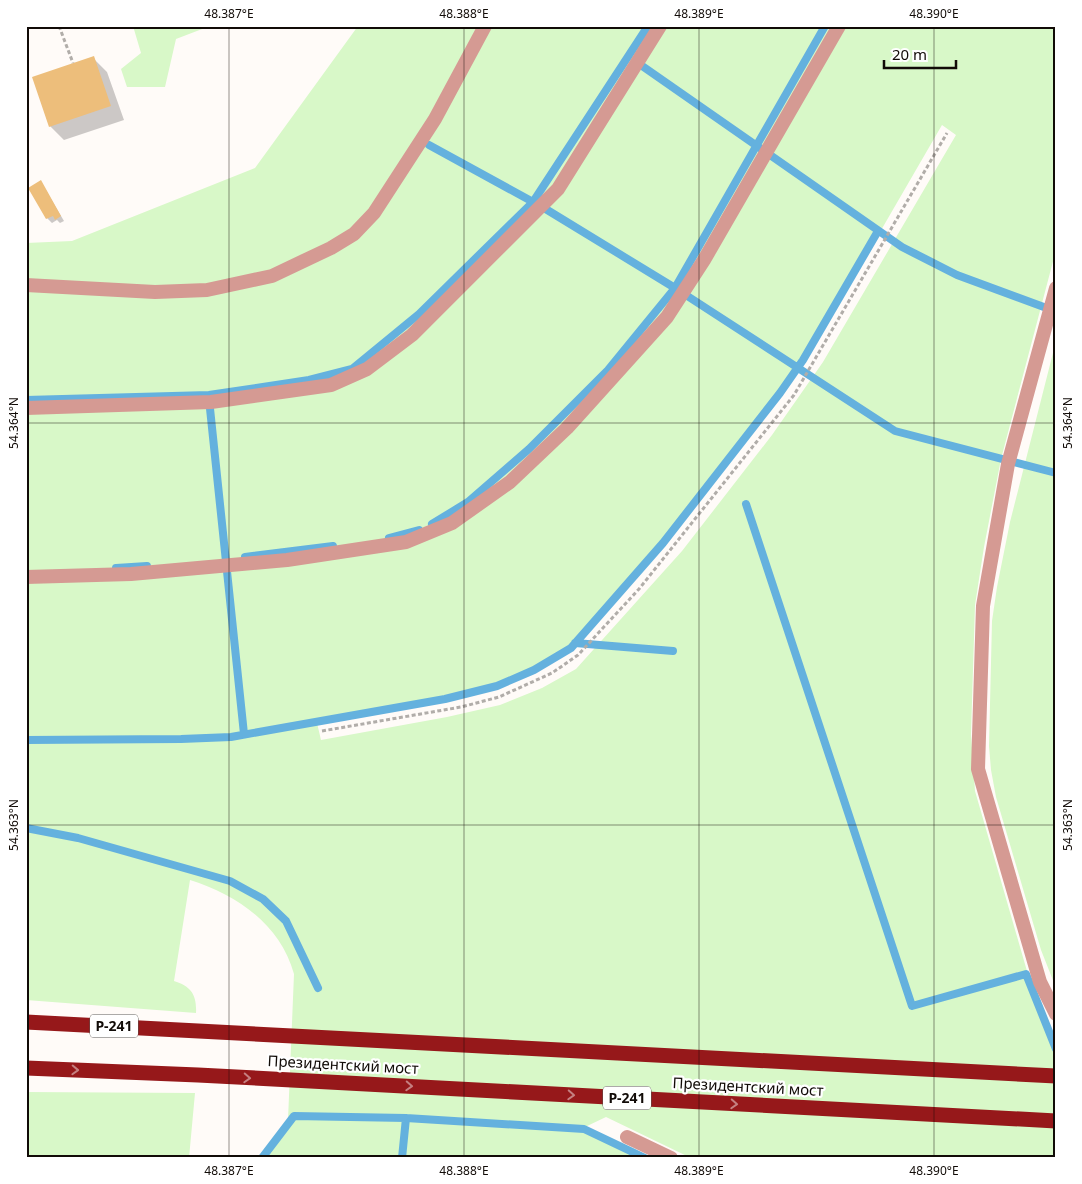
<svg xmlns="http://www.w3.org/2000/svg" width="1082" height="1184" font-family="'Noto Sans',sans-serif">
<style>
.green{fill:#d8f8c8;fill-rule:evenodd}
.shadow{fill:#0003}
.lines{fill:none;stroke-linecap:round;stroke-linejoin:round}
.stream{stroke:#64b1de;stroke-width:8}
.building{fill:#edbe7b}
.path{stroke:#b1ada9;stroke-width:3;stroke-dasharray:4 2.5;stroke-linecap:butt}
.lane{stroke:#d59a93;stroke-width:14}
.highway{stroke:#96181a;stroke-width:15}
.oneway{stroke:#c58081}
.ticks{fill:none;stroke:#110b07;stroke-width:1;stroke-opacity:0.45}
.labels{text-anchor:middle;stroke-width:4.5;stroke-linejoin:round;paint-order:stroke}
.shield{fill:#fff;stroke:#585451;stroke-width:1}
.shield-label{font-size:14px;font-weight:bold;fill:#110b07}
.street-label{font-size:15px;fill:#110b07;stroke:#fff}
.neatline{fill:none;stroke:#110b07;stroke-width:2}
.ticks-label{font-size:12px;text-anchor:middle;fill:#110b07}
</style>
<rect width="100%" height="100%" fill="#fffbf8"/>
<path class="green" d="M133,26H210L176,39L165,87H127L121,69L141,53Z
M358,26H1056V250L1001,459L984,547L975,605L971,734L975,791L1033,992L1056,1044V1158H691L606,1117L585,1127L649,1158H258L288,1120L294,974C280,924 237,895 190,880L174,981C191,986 197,995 196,1013L26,1000V243L72,241L255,168ZM942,125L956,135L823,362L772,435L682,551L576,669L542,688L500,705L447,717L321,740L317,723L446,701L497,688L534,672L572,649L665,543L807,358Z
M1056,341V988L1041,950L996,797L991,770L989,746L992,621L997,587L1010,522Z
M26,1092L195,1093L189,1158H26Z"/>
<path class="shadow" d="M93,58L107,72L124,120L64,140L50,126Z
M41,182L64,221L60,223L57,220L52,223L47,218Z"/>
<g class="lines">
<path class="stream" d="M635,61L902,247L957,275L1052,310
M429,145L544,208L675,288L895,431L1056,473
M209,399L244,734
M26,400L209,395L309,380L352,369L419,314L533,202L648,26
M746,504L912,1006L1026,974L1056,1049
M432,524L468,502L529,449L608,370L675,288L825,26
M389,538L419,530
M245,557L333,546
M116,568L147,566
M575,643L673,651
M26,740L181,739L231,737L445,699L497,686L534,670L571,648L663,543L780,393L803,360L878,231
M26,828L78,838L230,881L263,899L286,921L318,988
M262,1158L294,1116L406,1118L584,1129L645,1158
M402,1158L406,1118"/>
</g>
<path class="building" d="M94,56L111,106L49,127L32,77Z
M41,180L61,216L55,220L53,216L46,219L28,188Z"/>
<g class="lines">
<path class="path" d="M59,26L73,63
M322,731L461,707L499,697L552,673L578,655L639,589L794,395L947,133"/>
<path class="lane" d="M26,285L155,292L207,290L272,276L331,248L354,234L374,213L435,119L485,26
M1056,288L1008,464L983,606L978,769L1040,982L1056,1014
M26,408L211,402L331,385L367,369L412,335L558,189L660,26
M26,577L131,574L287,560L406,542L452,523L510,482L567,428L667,317L704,260L839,26
M627,1137L671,1158"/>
<path class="highway" d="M26,1022L1056,1076
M26,1068L198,1075L1056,1121"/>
</g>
<defs><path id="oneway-chevron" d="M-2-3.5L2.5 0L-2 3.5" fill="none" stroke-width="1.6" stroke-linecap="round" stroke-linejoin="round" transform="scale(1.25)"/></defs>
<g class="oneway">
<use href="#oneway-chevron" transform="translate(75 1070) rotate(2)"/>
<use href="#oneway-chevron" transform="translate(247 1078) rotate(3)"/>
<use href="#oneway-chevron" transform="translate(409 1086) rotate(3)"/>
<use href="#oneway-chevron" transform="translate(571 1095) rotate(3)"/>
<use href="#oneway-chevron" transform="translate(734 1104) rotate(3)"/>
</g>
<path class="ticks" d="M229,26V1158M464,26V1158M699,26V1158M934,26V1158M26,423H1056M26,825H1056"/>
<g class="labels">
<g class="shield">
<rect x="90" y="1014.5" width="48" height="23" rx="4"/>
<rect x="603" y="1086.5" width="48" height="23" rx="4"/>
</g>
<g class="shield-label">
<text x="114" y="1031">Р-241</text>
<text x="627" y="1103">Р-241</text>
</g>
<g class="street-label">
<text transform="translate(343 1065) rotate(3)" y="5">Президентский мост</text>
<text transform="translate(748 1087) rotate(3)" y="5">Президентский мост</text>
</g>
</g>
<rect width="1082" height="1184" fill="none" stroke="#ffffff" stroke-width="55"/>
<path d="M884 60v8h72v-8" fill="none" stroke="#110b07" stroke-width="2.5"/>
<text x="892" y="60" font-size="15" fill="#110b07" stroke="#ffffff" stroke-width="4" paint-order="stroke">20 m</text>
<rect x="28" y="28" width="1026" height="1128" class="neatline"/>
<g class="ticks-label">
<text x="229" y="18">48.387°E</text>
<text x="464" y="18">48.388°E</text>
<text x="699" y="18">48.389°E</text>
<text x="934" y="18">48.390°E</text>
<text transform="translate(14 423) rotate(-90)" y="4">54.364°N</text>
<text transform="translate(1068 423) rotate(-90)" y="4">54.364°N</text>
<text transform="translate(14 825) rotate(-90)" y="4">54.363°N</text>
<text transform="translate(1068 825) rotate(-90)" y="4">54.363°N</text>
<text x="229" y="1175">48.387°E</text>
<text x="464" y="1175">48.388°E</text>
<text x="699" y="1175">48.389°E</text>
<text x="934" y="1175">48.390°E</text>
</g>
</svg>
